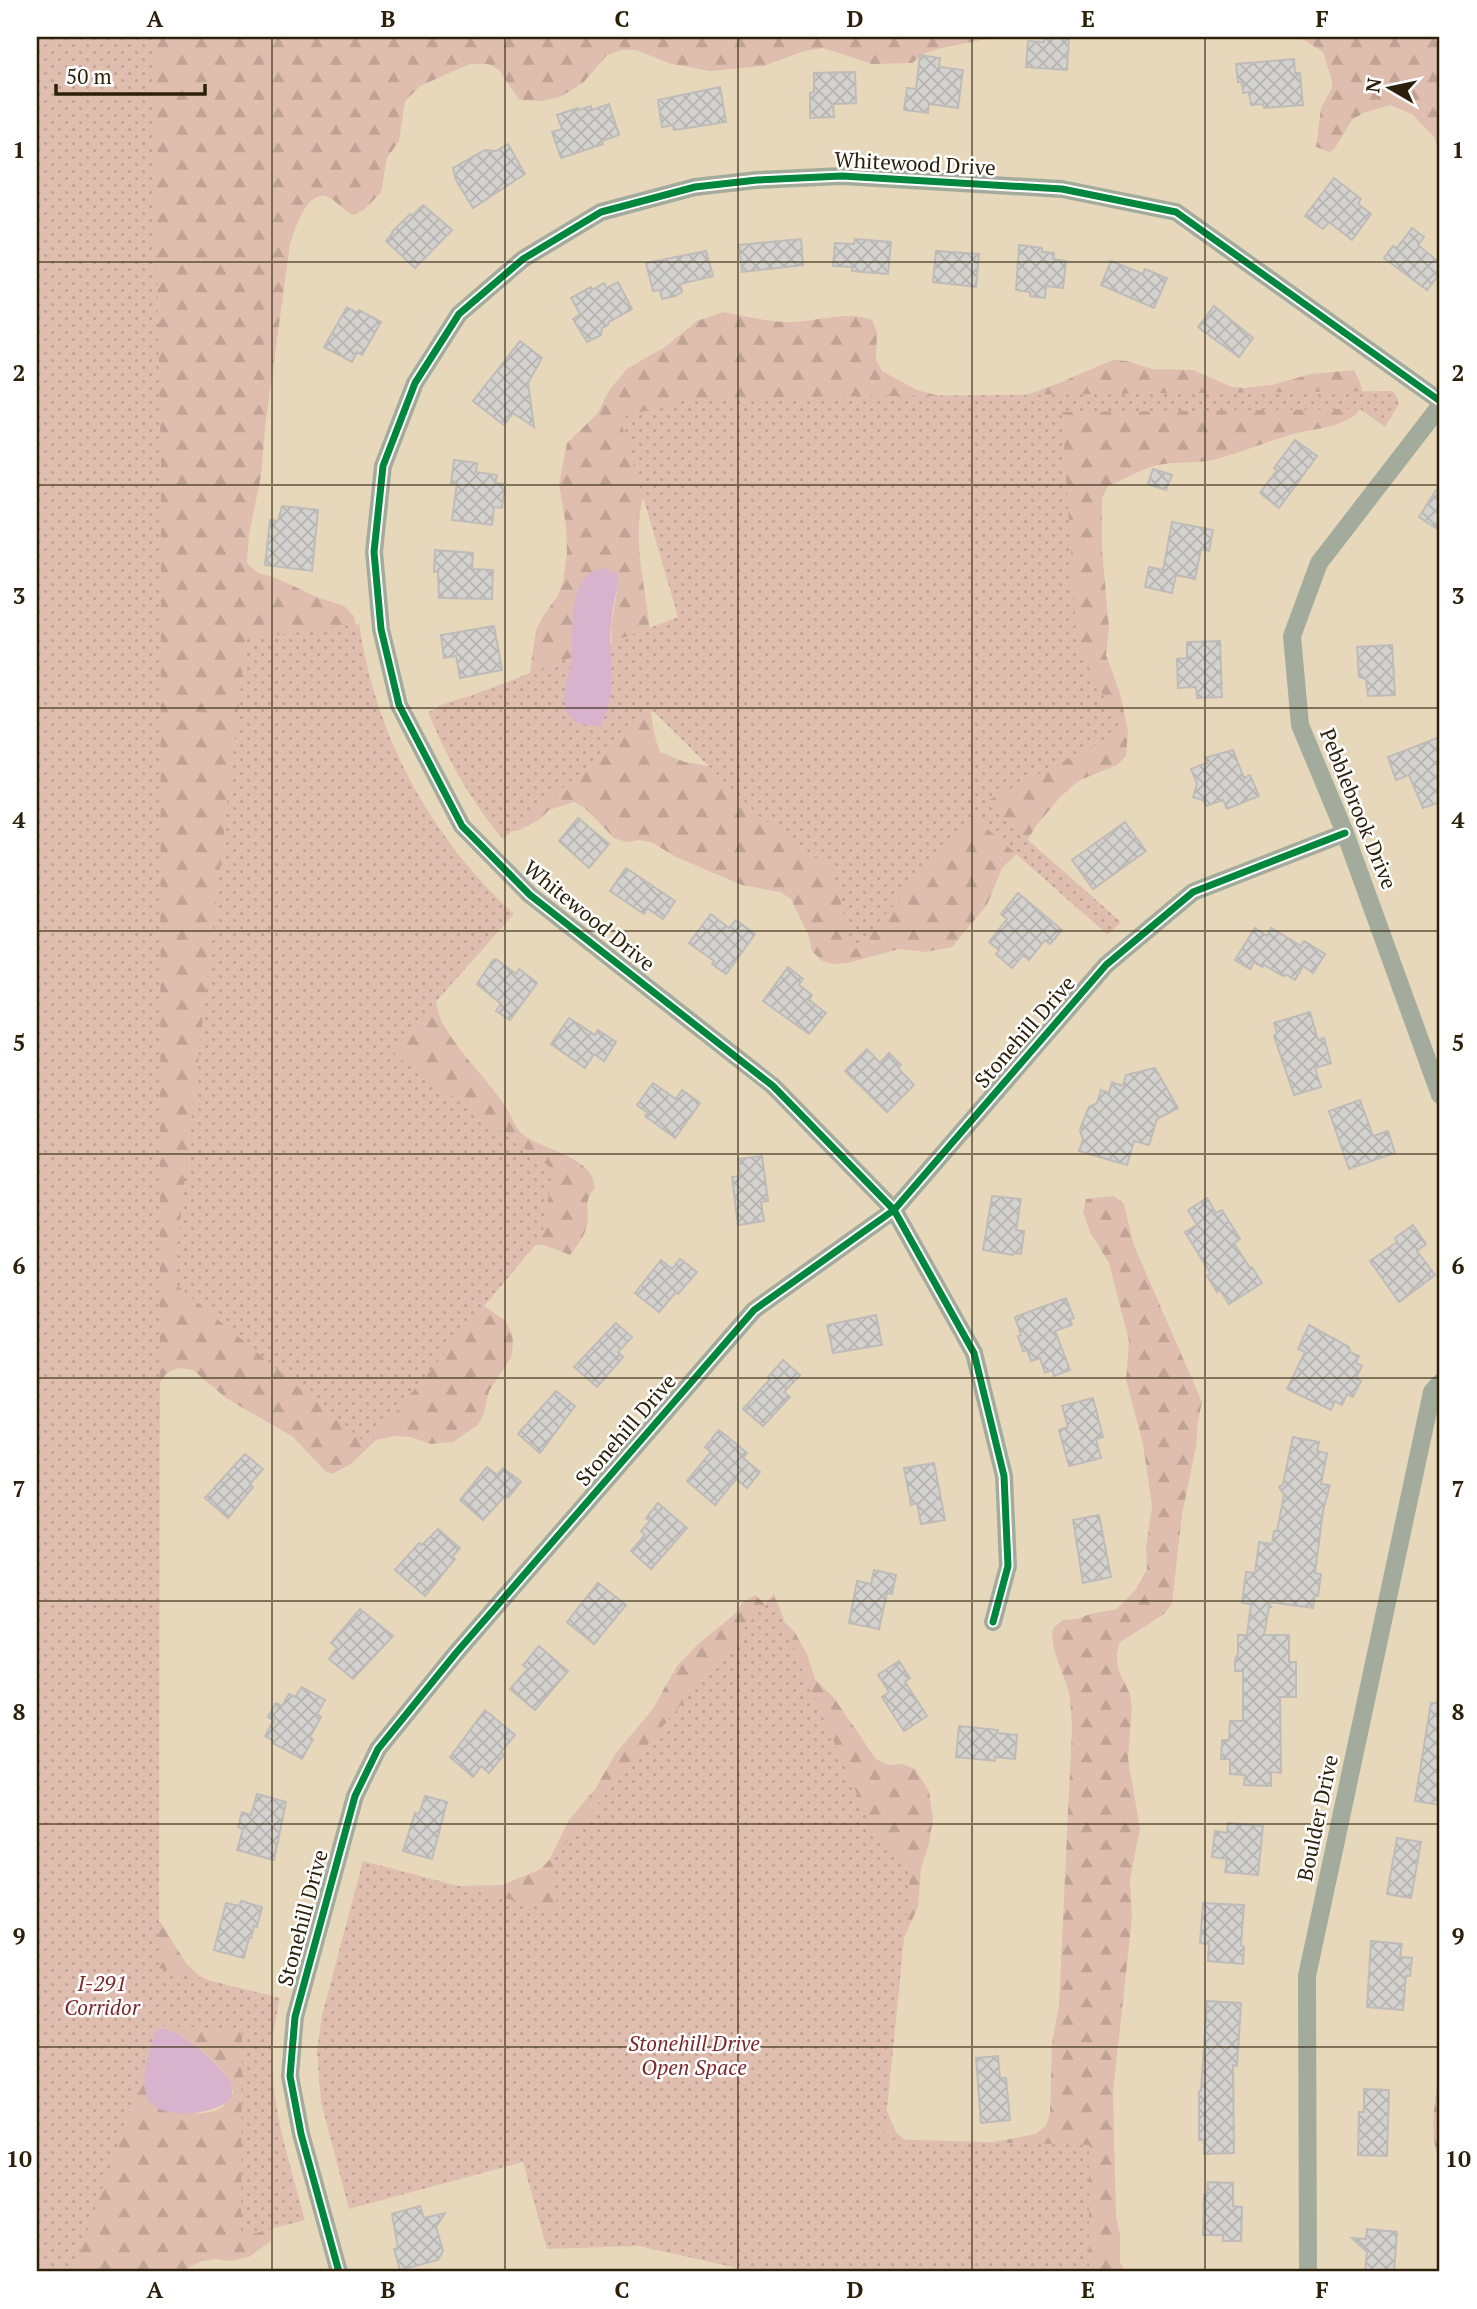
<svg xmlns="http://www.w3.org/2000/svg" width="1477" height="2309" font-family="'PT Serif',serif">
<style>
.forest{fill:url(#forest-firs);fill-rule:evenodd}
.park{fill:url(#park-dots)}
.water{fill:#d7b3ce}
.building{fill:url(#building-cross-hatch);stroke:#bebbb8;stroke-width:2}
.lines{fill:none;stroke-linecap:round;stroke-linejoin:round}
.minor{stroke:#a3ac9c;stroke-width:18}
.cycleway-casing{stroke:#fff;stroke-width:11}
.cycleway{stroke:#00873e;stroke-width:7}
.grid{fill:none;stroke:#2c200a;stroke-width:2;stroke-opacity:0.55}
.labels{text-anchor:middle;stroke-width:5;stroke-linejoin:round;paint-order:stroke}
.street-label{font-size:21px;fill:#2c200a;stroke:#fff}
.park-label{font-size:21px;font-style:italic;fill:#7c272a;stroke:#fff}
.neatline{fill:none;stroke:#2c200a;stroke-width:2.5}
.grid-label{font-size:23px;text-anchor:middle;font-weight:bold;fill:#2c200a}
</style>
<defs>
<pattern id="forest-firs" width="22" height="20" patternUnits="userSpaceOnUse" patternTransform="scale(1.75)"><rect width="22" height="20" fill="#e0beaf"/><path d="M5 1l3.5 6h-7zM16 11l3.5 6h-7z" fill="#c0a395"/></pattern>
<pattern id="park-dots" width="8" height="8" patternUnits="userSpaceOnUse" patternTransform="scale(1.75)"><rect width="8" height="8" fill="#e0beaf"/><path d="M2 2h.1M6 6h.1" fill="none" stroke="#c0a395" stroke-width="1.8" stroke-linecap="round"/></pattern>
<pattern id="building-cross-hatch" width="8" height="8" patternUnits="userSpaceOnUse" patternTransform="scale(1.75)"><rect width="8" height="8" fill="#d4d2cf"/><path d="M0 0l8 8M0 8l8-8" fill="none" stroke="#b6b4b0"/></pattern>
</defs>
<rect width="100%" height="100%" fill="#e8d8bb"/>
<path class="forest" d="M37,37H996L937,49L924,54L912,63L872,64L823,48L804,51L764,66L710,71L671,64L636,50H621L606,56L583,83L560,97L541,101L519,100L499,70L488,64H470L420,86L405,101L399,141L387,158L381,192L364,210L352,215C344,210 336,201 330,198C307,186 295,230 290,244L265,428L261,476L249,534L247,563L258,573L276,578L317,597L344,606L354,616L436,1002C438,1010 440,1020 445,1027C462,1057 489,1080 507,1109C512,1118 516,1130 525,1136C544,1150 594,1157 595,1188C582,1203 590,1208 587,1225C585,1236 577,1246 570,1255L544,1245H536L481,1302L484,1306L506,1321L512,1334L513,1343L511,1358L489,1391L484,1413L478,1425L453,1442L431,1444L410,1437L396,1436L376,1440L351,1464L332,1474L325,1471L293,1437L226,1398L193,1370L179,1368L173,1370L166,1374L160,1383L150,1906L186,1963L197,1974L242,2000L272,2203L271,2241L249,2257L230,2261L216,2259L202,2261L180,2272H37ZM162,2028C187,2038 229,2065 233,2093C230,2097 226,2103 222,2107C208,2118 166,2113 152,2104L157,2030Z
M1299,37H1440V153L1434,137L1412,114L1390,105L1363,113L1352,120L1335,148L1330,152L1316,147L1321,108L1332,88V81L1323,52Z
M723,312C745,316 767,322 789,322C818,322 844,310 872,320L877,332L876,359L882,371L917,390L955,400L1010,401L1059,383L1113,360L1127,361L1152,369L1193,370L1232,387L1245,388L1272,385L1311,374L1354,370C1360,382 1368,398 1359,411C1345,428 1308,429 1289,435C1265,443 1241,452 1217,459C1198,464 1177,461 1158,465C1141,469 1124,480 1108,486L1102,498V549L1109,628L1106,655L1120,693L1128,731L1126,756L1117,765L1080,780L1061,796L1036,826L1022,849L1002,868L987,905L952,947L926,952L899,949L848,963L834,964L822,961L812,951L809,937L791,899L780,892L742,885L676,857L653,843L640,840L626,842L614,838L586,809L574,802L549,810L539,820L517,831H504L433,719L438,706C467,695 497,690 528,685L536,630L542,618L558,595L563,581L567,554L566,526L559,484L567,443L597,414L610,389L628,368L665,347L697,321ZM647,490L724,769L685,762L660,752C645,715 652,664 649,624C646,592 637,559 639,527C639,514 641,502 647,490ZM619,580L611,625L614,687L571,662Z
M1114,1196L1124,1204L1133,1243L1202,1402L1198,1421L1196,1447L1182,1514L1172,1604L1164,1614L1119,1643L1117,1655L1118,1669L1130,1694L1132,1708L1128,1759L1140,1828L1130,1879L1132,1918L1113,2092L1116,2215L1120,2235V2262L1126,2272H748L775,2244L403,1887L502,1885L541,1869L550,1859L568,1821L595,1789L616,1753L652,1710L677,1666L697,1645L736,1613L743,1602L755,1595L794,1631L807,1654L815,1679L834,1698L876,1759L888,1765L902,1764L915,1769L929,1791L933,1818L929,1844L921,1868L918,1907L896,1955L886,2108L896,2132L906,2141L970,2158L994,2142L1035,2134L1046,2126L1050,2113L1052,2043L1059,2005L1072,1727C1071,1716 1071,1704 1069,1693C1064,1672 1049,1650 1053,1628L1063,1620L1077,1619L1090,1614L1117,1609L1136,1589L1147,1569L1146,1549L1152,1506L1143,1444L1126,1380L1129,1341L1109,1263L1090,1232L1083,1212L1086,1199Z
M1440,2066V2165C1428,2133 1435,2099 1440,2066Z"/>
<path class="park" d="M37,37H152L161,465L159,1968L280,1998C277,2014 273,2030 272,2046C270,2106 290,2163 305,2220L241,2237L242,2029L159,2026L73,2272H37Z
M1392,391L1396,395L1399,404L1385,427L1360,409L1062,412L1077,645L1122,731L985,802L1121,922L1108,935L973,816L853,951L833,870L760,817L653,711L503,839C470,801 447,758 428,712L678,617L620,418L689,398Z
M359,624C376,737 430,837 514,914L391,1052L553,1169L542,1237L368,1445L173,1282L246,639Z
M774,1593L803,1672L875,1835L911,1869L884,2139L1089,2145V2272H755L639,2246L547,2249L523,2162L349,2209L321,2102L317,2052L322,2015L363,1861L558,1912L552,1859Z"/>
<path class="water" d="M605,568L617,574L619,580C616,595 612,609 611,624C607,663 621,687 600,726C590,725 576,726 570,716C558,699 569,680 571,663C575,634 564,573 605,568Z
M162,2028C182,2032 219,2063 229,2080C232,2085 232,2091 232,2096C220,2116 159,2121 148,2099C139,2081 149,2054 154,2035L157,2030Z"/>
<path class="building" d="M1044,37H1069L1067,70L1026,67L1028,41L1044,42Z
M920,55L940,58L939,67L963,70L958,108L929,104L928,113L904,110L907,88L916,89Z
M1294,59L1295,73H1300L1303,105L1264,108L1263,104L1251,105L1249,92L1243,93L1242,82H1238L1236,64Z
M855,72L856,103L833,104L834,117L810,118V93L814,92V73Z
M720,87L726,122L674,130L673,125L662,127L658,100Z
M609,104L619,135L602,141L603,144L561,158L552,132L562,129L557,115L578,108L579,110L591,106L592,110Z
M508,144L525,174L473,208L456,180L453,168L485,150L496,151Z
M1334,178L1361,199L1358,204L1371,214L1352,240L1329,222L1323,229L1305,216Z
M423,205L452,230L415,268L386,241L393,233L392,232L410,214L412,216Z
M1412,228L1424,237L1418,245L1440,263V273L1427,290L1384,258L1393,246L1397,248Z
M801,239L803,265L742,272L739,245Z
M855,239L891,242L888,274L852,271V267L833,266L835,243L854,244Z
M1019,245L1042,248V252L1054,253L1053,259L1066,261L1063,288L1046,286L1045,298L1030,296V292L1016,290Z
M706,251L713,276L680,284L682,292L675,296L662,299L660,290L653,291L646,263Z
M936,251L979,254L976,287L933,282Z
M1111,261L1143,274L1145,269L1167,278L1154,308L1101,285Z
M618,282L632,309L609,322L608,325L602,328L601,335L587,342L573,319L580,314L571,298L591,287L592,290L604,283L607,288Z
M1214,306L1253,338L1239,357L1198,327Z
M347,307L357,313L359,310L381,322L362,355L357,352L352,362L324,347Z
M520,341L542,358L528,383L534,427L513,413L504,425L473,401Z
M1295,440L1317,456L1279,508L1260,493L1277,470L1274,468Z
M454,460L477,463L476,472L497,475L495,483L505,484L502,508L494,507L492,525L452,520L457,483H451Z
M1153,469L1172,475L1166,490L1148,484Z
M1440,484V531L1419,517Z
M282,506L318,510L312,571L265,565L270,520L278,521Z
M1172,522L1213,530L1209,551L1201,549L1195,579L1176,575L1172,593L1145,587L1149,567L1163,570Z
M435,550L473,553L472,569L493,570L492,599L439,598L438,572H434Z
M494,626L502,670L460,678L456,656L444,658L441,635Z
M1220,641L1222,697L1197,698L1196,687L1178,688L1177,659L1187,658V642Z
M1392,645L1395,695L1368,696L1366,679L1359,677L1357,647Z
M1440,737V802L1423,808L1409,775L1396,780L1388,757Z
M1233,750L1244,778L1250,775L1259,796L1227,809L1223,800L1206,806L1203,800L1193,797L1197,784L1191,769L1207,763L1205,758Z
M578,818L609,844L589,868L559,841Z
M1125,822L1146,851L1093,889L1072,860Z
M626,868L675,901L663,919L647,908L644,914L610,891Z
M1018,893L1062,930L1050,944L1045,940L1029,960L1023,955L1012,968L996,954L999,950L989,942L1007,919L1001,914Z
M711,914L729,928L736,920L755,934L726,974L712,964L714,961L689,943Z
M1255,928L1267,936L1271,928L1301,946L1304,941L1325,954L1313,973L1303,966L1295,980L1287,975L1283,976L1264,965L1262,967L1254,962L1250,969L1235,960Z
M496,959L516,974L519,969L537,983L510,1020L496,1011L501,1004L477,984L493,960Z
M788,967L803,979L799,985L812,995L809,1000L826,1013L809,1034L763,1001Z
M1310,1012L1318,1040L1324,1038L1331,1063L1315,1068L1321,1087L1294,1095L1274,1036L1277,1033L1274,1023Z
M569,1018L595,1035L598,1030L616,1042L604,1061L594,1054L585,1068L551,1044Z
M867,1049L880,1063L889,1053L901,1065L898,1068L914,1085L887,1112L845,1071Z
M1155,1068L1178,1108L1157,1119L1149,1145L1134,1141L1127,1165L1079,1151L1083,1139L1080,1131L1082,1124L1089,1107L1097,1103L1101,1090L1109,1093L1112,1082L1123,1086L1126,1075Z
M653,1083L676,1099L682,1090L700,1103L675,1138L645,1116L648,1113L637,1105Z
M1360,1100L1373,1136L1388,1131L1395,1153L1349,1169L1329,1111Z
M762,1156L768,1201L761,1202L764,1221L738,1225L732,1177L740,1176L738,1159Z
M992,1196L1021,1199L1016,1230L1024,1231L1021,1254L1014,1253L1013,1255L983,1250Z
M1207,1198L1216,1213L1222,1210L1240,1239L1234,1243L1250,1268L1252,1267L1262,1283L1229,1304L1220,1290L1217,1292L1207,1276L1211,1274L1185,1232L1197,1225L1188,1210Z
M1413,1225L1426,1244L1417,1251L1435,1275L1399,1302L1370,1261L1397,1242L1395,1238Z
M680,1259L697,1272L678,1294L676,1292L659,1312L635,1293L661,1260L672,1269Z
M1066,1298L1074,1318L1070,1319L1072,1325L1055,1331L1070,1370L1054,1376L1052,1370L1045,1373L1040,1358L1031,1361L1027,1350L1023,1351L1018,1336L1021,1335L1015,1317Z
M876,1315L882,1345L833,1353L827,1325Z
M616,1323L632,1337L618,1352L623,1357L597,1387L574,1367Z
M1309,1325L1349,1347L1350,1352L1359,1356L1356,1363L1362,1366L1356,1378L1361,1381L1353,1397L1347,1394L1342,1405L1335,1401L1331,1410L1287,1389L1305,1352L1298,1349Z
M783,1360L800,1375L784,1392L790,1397L763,1426L743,1409L770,1379L768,1377Z
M556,1391L575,1406L540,1453L518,1434Z
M1093,1398L1103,1437L1096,1439L1101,1458L1069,1466L1059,1430L1068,1427L1062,1406Z
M719,1430L747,1453L743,1458L760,1472L747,1488L736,1479L715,1505L687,1481L711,1452L705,1447Z
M1293,1437L1319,1442L1317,1451L1327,1453L1321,1484L1330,1485L1323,1511L1315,1573L1321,1574L1318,1596L1315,1595L1313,1608L1268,1602L1271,1607H1269L1264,1635H1289V1662H1296V1697H1280L1281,1773L1271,1772V1786L1244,1785L1245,1775L1230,1774V1759H1221L1222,1740H1229L1230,1721H1243V1671H1235V1660L1238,1653V1635H1247L1251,1604L1242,1603L1246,1572L1255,1573L1259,1542L1272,1544L1274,1531H1277L1284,1495L1279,1487L1283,1484Z
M245,1454L263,1469L250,1484L253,1487L228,1518L205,1498Z
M934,1463L945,1520L921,1524L917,1503L911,1505L904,1468Z
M487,1467L497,1475L503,1468L521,1482L508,1498L505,1496L483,1520L460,1500Z
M658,1503L687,1528L651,1569L631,1551L645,1535L641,1531L650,1521L646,1518Z
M1099,1515L1111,1577L1083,1583L1073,1520Z
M438,1529L460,1548L452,1557L455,1559L425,1596L395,1570L419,1543L422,1545Z
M874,1570L896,1575L892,1594L887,1593L879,1629L849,1623L857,1581L871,1584Z
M598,1583L626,1605L594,1644L567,1622Z
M360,1609L393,1636L353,1679L329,1659L337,1648L331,1643Z
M539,1646L568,1671L535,1710L510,1689L528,1669L523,1665Z
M899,1661L910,1678L905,1682L927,1716L904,1731L882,1697L889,1692L878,1675Z
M302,1687L325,1700L317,1714L321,1717L310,1737L313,1739L302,1759L273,1743L274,1741L265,1736L274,1720L268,1717L276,1703L282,1706L289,1694L295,1697Z
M1431,1703H1440V1805L1415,1801Z
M485,1710L515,1735L501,1752L504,1755L489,1773L481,1766L473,1777L450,1757Z
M959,1726L998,1730L997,1733L1017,1735L1015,1759L995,1757V1761L956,1757Z
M257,1794L286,1802L274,1860L237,1850L243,1829L238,1827L242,1812L251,1815Z
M425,1796L447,1802L432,1859L403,1851L415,1813L419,1814Z
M1228,1823L1263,1826L1258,1875L1225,1872L1227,1859L1212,1857L1215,1831L1227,1833Z
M1397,1838L1421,1842L1411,1898L1387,1894Z
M241,1901L262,1907L257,1927L254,1926L251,1938H249L244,1958L214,1950L226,1903L239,1906Z
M1203,1903L1244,1905L1241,1945L1244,1947L1243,1964L1208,1961L1209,1944L1200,1943Z
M1371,1941L1402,1944L1400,1957L1412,1958L1410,1976H1406L1403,2010L1367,2007Z
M1207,2001L1241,2003L1237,2066L1233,2065L1234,2153L1204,2154V2140H1199V2091H1201Z
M998,2056L1000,2078H1006L1010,2120L981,2123L976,2058Z
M1364,2089L1389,2090L1387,2156L1358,2155L1359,2112H1364Z
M1208,2182L1233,2183V2206L1242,2207L1241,2241H1223V2235H1203L1204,2195L1207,2196Z
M420,2206L424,2218L445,2213L436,2227L443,2251L438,2260L400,2270L394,2249L398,2248L392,2214Z
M1367,2229L1397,2232L1394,2272H1365L1367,2252L1352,2238L1366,2239Z"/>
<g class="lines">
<path class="minor" d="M1440,406L1319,563L1292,636L1300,725L1345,833L1440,1095
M993,1622L1008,1566L1004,1476L974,1353L894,1210L773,1086L530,895L462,826L399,705L381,629L374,552L383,466L415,383L459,314L523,259L601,212L695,187L757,180L842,176L1062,189L1176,212L1440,401
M339,2272L301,2134L290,2076L295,2017L355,1796L378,1749L456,1653L754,1310L894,1210L1106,965L1193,892L1345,833
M1308,2272L1307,1976L1432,1392L1440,1383"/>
<defs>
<path id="cycleway" d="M993,1622L1008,1566L1004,1476L974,1353L894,1210L773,1086L530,895L462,826L399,705L381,629L374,552L383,466L415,383L459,314L523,259L601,212L695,187L757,180L842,176L1062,189L1176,212L1440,401
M339,2272L301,2134L290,2076L295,2017L355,1796L378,1749L456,1653L754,1310L894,1210L1106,965L1193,892L1345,833"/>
</defs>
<use href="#cycleway" class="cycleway-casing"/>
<use href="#cycleway" class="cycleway"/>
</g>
<path class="grid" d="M272,37V2272M505,37V2272M738,37V2272M972,37V2272M1205,37V2272M37,262H1440M37,485H1440M37,708H1440M37,931H1440M37,1154H1440M37,1378H1440M37,1601H1440M37,1824H1440M37,2047H1440"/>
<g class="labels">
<g class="street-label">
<text transform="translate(915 164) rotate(3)" y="7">Whitewood Drive</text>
<text transform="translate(1358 809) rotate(68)" y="7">Pebblebrook Drive</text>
<text transform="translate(589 916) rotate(39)" y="7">Whitewood Drive</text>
<text transform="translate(1025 1032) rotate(-49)" y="7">Stonehill Drive</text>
<text transform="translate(626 1430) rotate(-49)" y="7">Stonehill Drive</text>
<text transform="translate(1318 1818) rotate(-78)" y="7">Boulder Drive</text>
<text transform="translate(303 1918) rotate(-75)" y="7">Stonehill Drive</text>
</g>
<g class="park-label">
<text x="102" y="1991">I-291<tspan x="102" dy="24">Corridor</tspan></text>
<text x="694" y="2051">Stonehill Drive<tspan x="694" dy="24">Open Space</tspan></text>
</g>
</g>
<rect width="1477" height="2309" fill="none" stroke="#ffffff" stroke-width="77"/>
<g transform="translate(1390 88) rotate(279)" stroke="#ffffff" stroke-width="5" paint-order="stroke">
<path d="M0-5L12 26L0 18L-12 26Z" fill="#2c200a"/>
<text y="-10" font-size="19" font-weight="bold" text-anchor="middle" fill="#2c200a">N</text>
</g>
<path d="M56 84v10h149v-10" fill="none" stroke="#2c200a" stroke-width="3.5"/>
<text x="66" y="84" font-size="21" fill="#2c200a" stroke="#ffffff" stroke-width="5" paint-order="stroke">50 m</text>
<rect x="38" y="38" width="1400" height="2232" class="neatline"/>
<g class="grid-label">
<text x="155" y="27">A</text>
<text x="388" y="27">B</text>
<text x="622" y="27">C</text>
<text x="855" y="27">D</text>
<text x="1088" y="27">E</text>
<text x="1322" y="27">F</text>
<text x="19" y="158">1</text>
<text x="1458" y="158">1</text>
<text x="19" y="381">2</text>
<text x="1458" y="381">2</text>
<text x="19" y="604">3</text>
<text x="1458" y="604">3</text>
<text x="19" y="828">4</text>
<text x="1458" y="828">4</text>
<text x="19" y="1051">5</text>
<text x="1458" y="1051">5</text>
<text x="19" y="1274">6</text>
<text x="1458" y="1274">6</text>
<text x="19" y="1497">7</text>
<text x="1458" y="1497">7</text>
<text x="19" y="1720">8</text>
<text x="1458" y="1720">8</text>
<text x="19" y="1944">9</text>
<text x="1458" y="1944">9</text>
<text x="19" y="2167">10</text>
<text x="1458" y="2167">10</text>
<text x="155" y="2298">A</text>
<text x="388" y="2298">B</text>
<text x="622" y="2298">C</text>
<text x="855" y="2298">D</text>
<text x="1088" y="2298">E</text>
<text x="1322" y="2298">F</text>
</g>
</svg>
